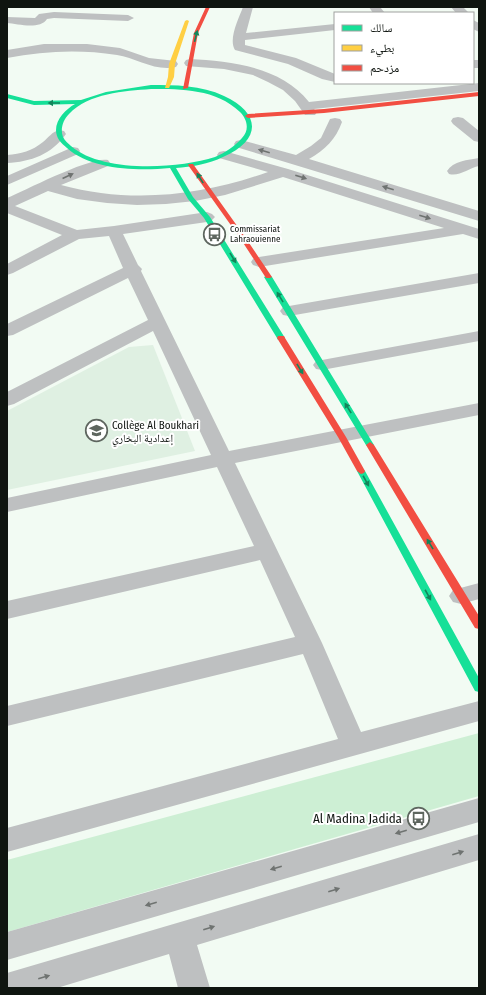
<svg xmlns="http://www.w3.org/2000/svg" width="486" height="995" font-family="'Fira Sans Condensed','Noto Naskh Arabic',sans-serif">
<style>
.built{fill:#dff0e2}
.green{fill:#cdefd4}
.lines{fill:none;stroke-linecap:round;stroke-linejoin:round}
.street{fill:#bec0c1;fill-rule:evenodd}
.fast{fill:#16e098;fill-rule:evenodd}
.slow{fill:#ffcf43;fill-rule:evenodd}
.jam{fill:#f24e42;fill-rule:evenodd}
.oneway{fill:#13855b}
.oneway2{fill:#6f7371}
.labels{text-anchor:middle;stroke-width:4;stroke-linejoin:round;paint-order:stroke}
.far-poi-label{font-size:9px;fill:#0f1510;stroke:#fff;text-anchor:start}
.poi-label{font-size:11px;fill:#0f1510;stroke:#fff;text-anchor:start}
.near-poi-label{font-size:13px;fill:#0f1510;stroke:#fff;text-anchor:end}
</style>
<rect width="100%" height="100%" fill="#f2fbf3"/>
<path class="built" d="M153,345L195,451L7,490V411L129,347Z"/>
<path class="green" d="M479,733V796L7,932V860Z"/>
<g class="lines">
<path class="street" d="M243,7H253L246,33L335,24V30L245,40V45L296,58L335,74V82L322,79L288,64L235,50C228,39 239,18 243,7Z
M369,7H380L385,13H373Z
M451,7H463L469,13H456Z
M54,12L128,15L134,18L128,21L54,18L47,19C40,30 18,24 7,23V17L35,18L39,14Z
M473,20L479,23V32L473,29Z
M44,44H87L120,48L149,58L176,61L178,64L176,67C156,72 136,58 117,55C79,49 44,51 7,58V50Z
M190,59C231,61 282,67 309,102L479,83V91L314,109L317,112L315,115H305L295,101L283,90L268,82L253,75L224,69L186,66L184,63L186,60Z
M473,60H479V68H473Z
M458,117L463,118L479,131V142L474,141L453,124L451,121L453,118Z
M335,118L340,119L342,122C336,139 325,150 309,159L479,211V221L236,147L234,144L236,141L241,140L296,155L311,146L321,138L330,119Z
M59,130L64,131L66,134C52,154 31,162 7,163V155C21,154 32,151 43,142C49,137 52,132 59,130Z
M73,147L78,148L80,151L78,154L7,185V176Z
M224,151L288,169L479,229V239L463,234L259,267L253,265L251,262L253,259L259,257L444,228L283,177L225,195L195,201L166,204L137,205L107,203L77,199L48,191L15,206L77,230L114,226L207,212L212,214L215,217L212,220L207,222L123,234L138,265L142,269L141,271L229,451L479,403V415L235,463L322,643L361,732L479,701V721L7,852V828L338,739L303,654L7,726V706L295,637L260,560L7,619V601L254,546L217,467L7,512V498L211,455L153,331L14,404L7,406V392L148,320L128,278L13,335L7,336V324L123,268L109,236L79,239L13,273L7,275V264L62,235L7,213V198C26,190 91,156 108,160L110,163L108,166L61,185C131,204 201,196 268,172L219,158L217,155L219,152Z
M479,158V166C469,168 459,177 449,174L447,171C453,161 468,160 479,158Z
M479,273V283L289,316L283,315L280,311L283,307L289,306Z
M479,331V341L322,370L316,369L313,365L316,361L322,360Z
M479,583V599L461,604L453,602L449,596L453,590Z
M479,798V822L7,960V932Z
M479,834V860L197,945L210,988H178L169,954L57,988H7V973Z"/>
<path class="fast" d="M151,85C175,85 201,85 224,96C261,113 262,140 223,157C209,164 191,167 176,168L193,197L210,217L285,338L284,340H278L277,338L204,218L188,199L170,168C138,171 91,170 67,148C61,143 56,138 56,130C56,119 66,109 75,104L34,105L7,98V94L34,101L81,100L106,92ZM151,89C182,89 216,89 240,112C247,119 250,130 242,138C235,146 225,153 215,157C177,169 102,173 71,146C68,143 65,141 63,137C60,129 63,120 69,114C89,93 124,91 151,89Z
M268,275L272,277L374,445L373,447L370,448L366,445L264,277Z
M361,468L365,471L479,678V692L475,691L357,471Z"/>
<path class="slow" d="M187,20L189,21L175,64L174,77L169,88H165L168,77L169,64L185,21Z"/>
<path class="jam" d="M206,7H210L198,33L188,88L183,89L194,33Z
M479,92V96L324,113L248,118L245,116L248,114L324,109Z
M189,164H193L245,237L272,277L270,278H266L240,238L188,165Z
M278,336H284L285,338L346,437L365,471L364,473L361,474L357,471L338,437L277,338Z
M370,442L374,445L479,616V629L475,628L366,445Z"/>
</g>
<defs><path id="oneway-solid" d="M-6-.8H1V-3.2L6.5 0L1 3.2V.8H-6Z"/></defs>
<g class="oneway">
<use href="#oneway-solid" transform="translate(196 36) rotate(-76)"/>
<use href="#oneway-solid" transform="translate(54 103) rotate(180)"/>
<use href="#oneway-solid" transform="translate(200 178) rotate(-122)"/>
<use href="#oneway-solid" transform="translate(233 258) rotate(59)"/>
<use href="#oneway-solid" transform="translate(280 297) rotate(-121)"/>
<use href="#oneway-solid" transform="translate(300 369) rotate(59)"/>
<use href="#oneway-solid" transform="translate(348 408) rotate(-122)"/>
<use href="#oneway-solid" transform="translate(366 481) rotate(61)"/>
<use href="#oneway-solid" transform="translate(430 544) rotate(-121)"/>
<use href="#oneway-solid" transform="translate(428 595) rotate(61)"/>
</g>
<g class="oneway2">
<use href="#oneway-solid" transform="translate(264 151) rotate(-164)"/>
<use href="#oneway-solid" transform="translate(68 176) rotate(-25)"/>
<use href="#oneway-solid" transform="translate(301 177) rotate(18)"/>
<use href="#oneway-solid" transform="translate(388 188) rotate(-163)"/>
<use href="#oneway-solid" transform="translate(425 217) rotate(18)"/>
<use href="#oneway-solid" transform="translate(401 832) rotate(164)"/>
<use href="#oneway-solid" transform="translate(458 853) rotate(-17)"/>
<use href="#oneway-solid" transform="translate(276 868) rotate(164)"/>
<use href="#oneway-solid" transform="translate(334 890) rotate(-17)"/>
<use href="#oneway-solid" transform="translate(151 904) rotate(164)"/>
<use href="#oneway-solid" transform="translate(209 928) rotate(-17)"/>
<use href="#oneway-solid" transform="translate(44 977) rotate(-16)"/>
</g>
<defs>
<symbol id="bus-ring" viewBox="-11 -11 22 22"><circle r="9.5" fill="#fff" stroke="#5e665f" stroke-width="1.5"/><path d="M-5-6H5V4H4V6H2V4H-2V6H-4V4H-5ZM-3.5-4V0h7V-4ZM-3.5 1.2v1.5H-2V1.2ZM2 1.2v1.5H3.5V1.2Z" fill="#5e665f"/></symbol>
<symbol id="school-ring" viewBox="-11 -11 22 22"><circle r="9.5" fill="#fff" stroke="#5e665f" stroke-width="1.5"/><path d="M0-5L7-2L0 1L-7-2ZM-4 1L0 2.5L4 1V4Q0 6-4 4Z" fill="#5e665f"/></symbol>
</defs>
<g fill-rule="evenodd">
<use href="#bus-ring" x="202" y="222" width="25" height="25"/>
<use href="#school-ring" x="84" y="418" width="25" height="25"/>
<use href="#bus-ring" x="406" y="806" width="25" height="25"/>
</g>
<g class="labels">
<g class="far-poi-label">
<text x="230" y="232">Commissariat<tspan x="230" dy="10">Lahraouienne</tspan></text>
</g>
<g class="poi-label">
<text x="112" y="429">Collège Al Boukhari<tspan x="112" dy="13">إعدادية البخاري</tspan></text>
</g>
<g class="near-poi-label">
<text x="402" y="823">Al Madina Jadida</text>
</g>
</g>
<rect width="486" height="995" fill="none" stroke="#0f1510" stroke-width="16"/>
<rect x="334" y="12" width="140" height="72" fill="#ffffff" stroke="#9fa19f"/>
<rect x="342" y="25" width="20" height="6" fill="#16e098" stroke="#9fa19f"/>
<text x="370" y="32" font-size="12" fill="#0f1510">سالك</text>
<rect x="342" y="45" width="20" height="6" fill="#ffcf43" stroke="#9fa19f"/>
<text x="370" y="52" font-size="12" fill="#0f1510">بطيء</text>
<rect x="342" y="65" width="20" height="6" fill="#f24e42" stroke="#9fa19f"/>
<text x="370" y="72" font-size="12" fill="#0f1510">مزدحم</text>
</svg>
